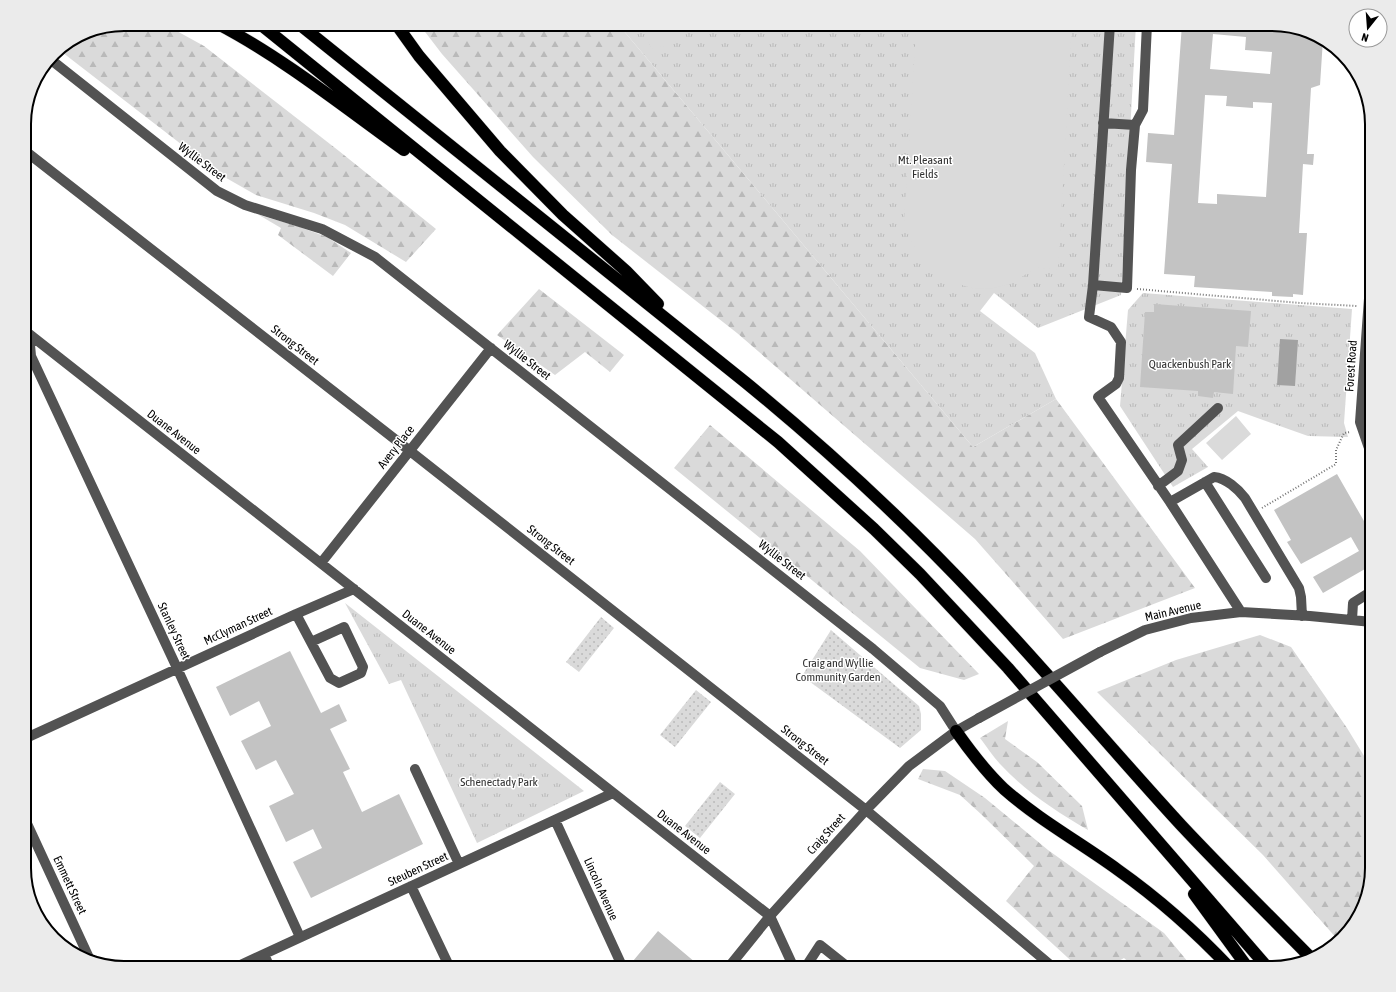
<svg xmlns="http://www.w3.org/2000/svg" width="1396" height="992" font-family="'Asap Condensed',sans-serif">
<style>
.grass{fill:url(#grass-dots)}
.forest{fill:url(#forest-firs)}
.park{fill:url(#park-tufts)}
.pitch{fill:#dadada}
.water{fill:#a1a1a1}
.building{fill:#c3c3c3;fill-rule:evenodd}
.lines{fill:none;stroke-linecap:round;stroke-linejoin:round}
.highway-casing{stroke:#dbdbdb;stroke-width:13}
.path{stroke:#757575;stroke-width:2;stroke-dasharray:1 2;stroke-linecap:butt}
.minor{stroke:#535353;stroke-width:10}
.highway{stroke:#000;stroke-width:12}
.minor-bridge{stroke:#535353;stroke-width:10}
.labels{text-anchor:middle;stroke-width:3;stroke-linejoin:round;paint-order:stroke}
.park-label{font-size:12px;fill:#313131;stroke:#fff}
.street-label{font-size:12px;fill:#000;stroke:#fff}
.rim{fill:none;stroke:#000;stroke-width:2}
</style>
<defs>
<pattern id="grass-dots" width="8" height="8" patternUnits="userSpaceOnUse"><rect width="8" height="8" fill="#dadada"/><path d="M2 2h.1M6 6h.1" fill="none" stroke="#b9b9b9" stroke-width="1.8" stroke-linecap="round"/></pattern>
<pattern id="forest-firs" width="22" height="20" patternUnits="userSpaceOnUse"><rect width="22" height="20" fill="#dadada"/><path d="M5 1l3.5 6h-7zM16 11l3.5 6h-7z" fill="#b9b9b9"/></pattern>
<pattern id="park-tufts" width="24" height="20" patternUnits="userSpaceOnUse"><rect width="24" height="20" fill="#dadada"/><path d="M3 7l-1-3M5 7V3M7 7l1-3M15 17l-1-3M17 17v-4M19 17l1-3" fill="none" stroke="#b9b9b9"/></pattern>
</defs>
<rect width="100%" height="100%" fill="#fff"/>
<path class="grass" d="M601,617L614,628L579,672L566,662Z
M831,630L919,706L921,714V730L900,748L802,676Z
M696,690L711,702L675,747L660,735Z
M720,782L735,794L700,838L685,826Z"/>
<path class="forest" d="M124,24H164L204,46L339,151L436,229L406,262L345,225L314,213L256,195L221,175L58,49L86,32Z
M419,24H618L973,447L1056,399L1195,588L1063,639L975,539L737,333L612,235L533,157L442,54Z
M259,215L297,226L327,237L351,253L333,276L278,235L281,228Z
M539,289L624,355L610,372L585,352L555,375L497,335Z
M710,425L860,551L979,674L964,680L920,668L674,468Z
M1260,635L1291,647L1347,728L1372,769V868L1367,900L1351,929L1338,940L1263,855L1097,692L1176,660Z
M1008,721L1005,739L1037,762L1082,806L1088,830C1057,812 1026,792 1001,765C993,757 987,747 980,738Z
M923,769L945,771L985,798L1048,850L1164,933L1193,968H1135L1124,958L1107,968H1079L1006,901L1034,866L982,815L960,795L918,779Z"/>
<path class="park" d="M618,24H1136L1121,295L1038,328L994,293L980,311L1035,353L1056,399L973,447Z
M1143,293L1352,309L1344,423L1348,437L1308,436L1238,411L1192,449L1208,467L1173,487L1120,406L1128,310Z
M345,603L584,791L477,843L401,680L389,684Z"/>
<path class="pitch" d="M642,24H695L690,31L673,44L651,49Z
M919,24H1072L1058,270L1036,267L1013,283L994,288L975,289L958,284L940,276L920,258L911,241L904,223L916,30Z
M1236,416L1251,434L1222,460L1206,443Z"/>
<path class="water" d="M1280,339L1298,340L1295,386L1277,385Z"/>
<path class="building" d="M1182,24H1272L1304,29L1323,39L1320,85L1311,88L1307,154H1314L1313,165L1303,164L1299,233H1307L1303,295L1293,294V297L1272,296V292L1194,287L1195,276L1164,274L1172,164L1146,162L1148,133L1174,135ZM1213,34L1246,37L1245,50L1272,52L1270,74L1210,69ZM1205,95L1227,96L1226,106L1253,108V102L1272,103L1266,197L1217,194V204L1198,203Z
M1154,304L1251,311L1248,347L1236,346L1233,394L1214,392L1213,398L1198,396V391L1140,387L1145,312H1154Z
M1337,474L1372,535V565L1323,593L1313,577L1359,551L1351,537L1301,564L1287,542L1291,540L1274,510Z
M290,651L321,713L339,704L347,721L330,729L350,769L343,772L362,812L399,794L423,844L311,898L293,862L322,848L313,829L286,842L269,806L294,794L276,760L256,770L241,741L271,726L259,701L230,716L216,687Z
M658,931L702,968H673L664,960L657,968H636L633,961Z"/>
<g class="lines">
<defs>
<path id="highway" d="M218,24C283,58 344,107 404,150
M260,24L778,442L874,529L920,574L1008,668L1268,968
M299,24L745,382C828,450 907,523 980,601C1049,674 1113,751 1181,825C1224,871 1268,914 1312,959
M396,24L419,56L500,151L563,215L626,271L658,304
M956,731C970,751 986,772 1004,789C1039,820 1081,843 1118,870C1159,899 1196,932 1230,968
M1194,894L1248,968"/>
</defs>
<use href="#highway" class="highway-casing"/>
<path class="path" d="M1137,289L1300,303L1357,306
M1262,508L1336,464V450L1344,433L1350,432"/>
<path class="minor" d="M1147,24L1143,110L1135,125L1131,170L1127,288L1093,285L1089,317L1111,327L1121,342L1119,378L1116,384L1098,397L1170,502L1241,612
M50,59L217,191L245,205L322,229L375,257L873,649L940,706L956,731
M1103,123L1135,125
M24,150L410,451L866,810L1054,968
M1372,257L1360,422L1369,448L1372,450
M1093,285L1110,24
M24,330L770,916L794,968
M26,336L29,334L31,356L177,668L300,937
M1205,482L1266,578
M1158,486L1178,471L1182,460L1178,445L1218,408
M1170,502L1214,477C1226,478 1238,489 1245,498L1299,588L1301,597L1302,616
M321,563L491,348
M296,614L330,678L339,683L361,673L363,667L344,627L311,642
M1352,620L1353,603L1372,591
M1100,652L1145,630L1191,618L1241,612L1310,616L1372,622
M24,739L296,614L354,589
M415,769L459,864
M24,817L91,962
M555,820L623,968
M411,886L450,968
M264,954L270,968
M234,968L613,793
M728,968L770,916L866,810L909,766L956,731L979,718
M805,968L820,945L849,968"/>
<use href="#highway" class="highway"/>
<path class="minor-bridge" d="M979,718L1100,652"/>
</g>
<g class="labels">
<g class="park-label">
<text x="925" y="164">Mt. Pleasant<tspan x="925" dy="14">Fields</tspan></text>
<text x="1190" y="368">Quackenbush Park</text>
<text x="838" y="667">Craig and Wyllie<tspan x="838" dy="14">Community Garden</tspan></text>
<text x="499" y="786">Schenectady Park</text>
</g>
<g class="street-label">
<text transform="translate(202 162) rotate(37)" y="4">Wyllie Street</text>
<text transform="translate(295 345) rotate(38)" y="4">Strong Street</text>
<text transform="translate(527 360) rotate(38)" y="4">Wyllie Street</text>
<text transform="translate(1351 366) rotate(-86)" y="4">Forest Road</text>
<text transform="translate(174 432) rotate(38)" y="4">Duane Avenue</text>
<text transform="translate(396 447) rotate(-52)" y="4">Avery Place</text>
<text transform="translate(551 545) rotate(38)" y="4">Strong Street</text>
<text transform="translate(782 560) rotate(38)" y="4">Wyllie Street</text>
<text transform="translate(1173 611) rotate(-13)" y="4">Main Avenue</text>
<text transform="translate(238 626) rotate(-25)" y="4">McClyman Street</text>
<text transform="translate(174 631) rotate(65)" y="4">Stanley Street</text>
<text transform="translate(429 632) rotate(38)" y="4">Duane Avenue</text>
<text transform="translate(805 745) rotate(38)" y="4">Strong Street</text>
<text transform="translate(684 832) rotate(38)" y="4">Duane Avenue</text>
<text transform="translate(826 834) rotate(-48)" y="4">Craig Street</text>
<text transform="translate(418 869) rotate(-25)" y="4">Steuben Street</text>
<text transform="translate(70 885) rotate(65)" y="4">Emmett Street</text>
<text transform="translate(601 889) rotate(66)" y="4">Lincoln Avenue</text>
</g>
</g>
<path d="M0 0H1396V992H0ZM124 31H1272A93 93 0 0 1 1365 124V868A93 93 0 0 1 1272 961H124A93 93 0 0 1 31 868V124A93 93 0 0 1 124 31Z" fill="#ebebeb" fill-rule="evenodd"/>
<path class="rim" d="M124 31H1272A93 93 0 0 1 1365 124V868A93 93 0 0 1 1272 961H124A93 93 0 0 1 31 868V124A93 93 0 0 1 124 31Z"/>
<g transform="translate(1368 28) rotate(197)"><circle r="19" fill="#ffffff" stroke="#999999"/>
<path d="M0-3L7 15L0 10L-7 15Z" fill="#000000"/>
<text y="-6" font-size="11" font-weight="bold" text-anchor="middle" fill="#000000">N</text>
</g>
</svg>
